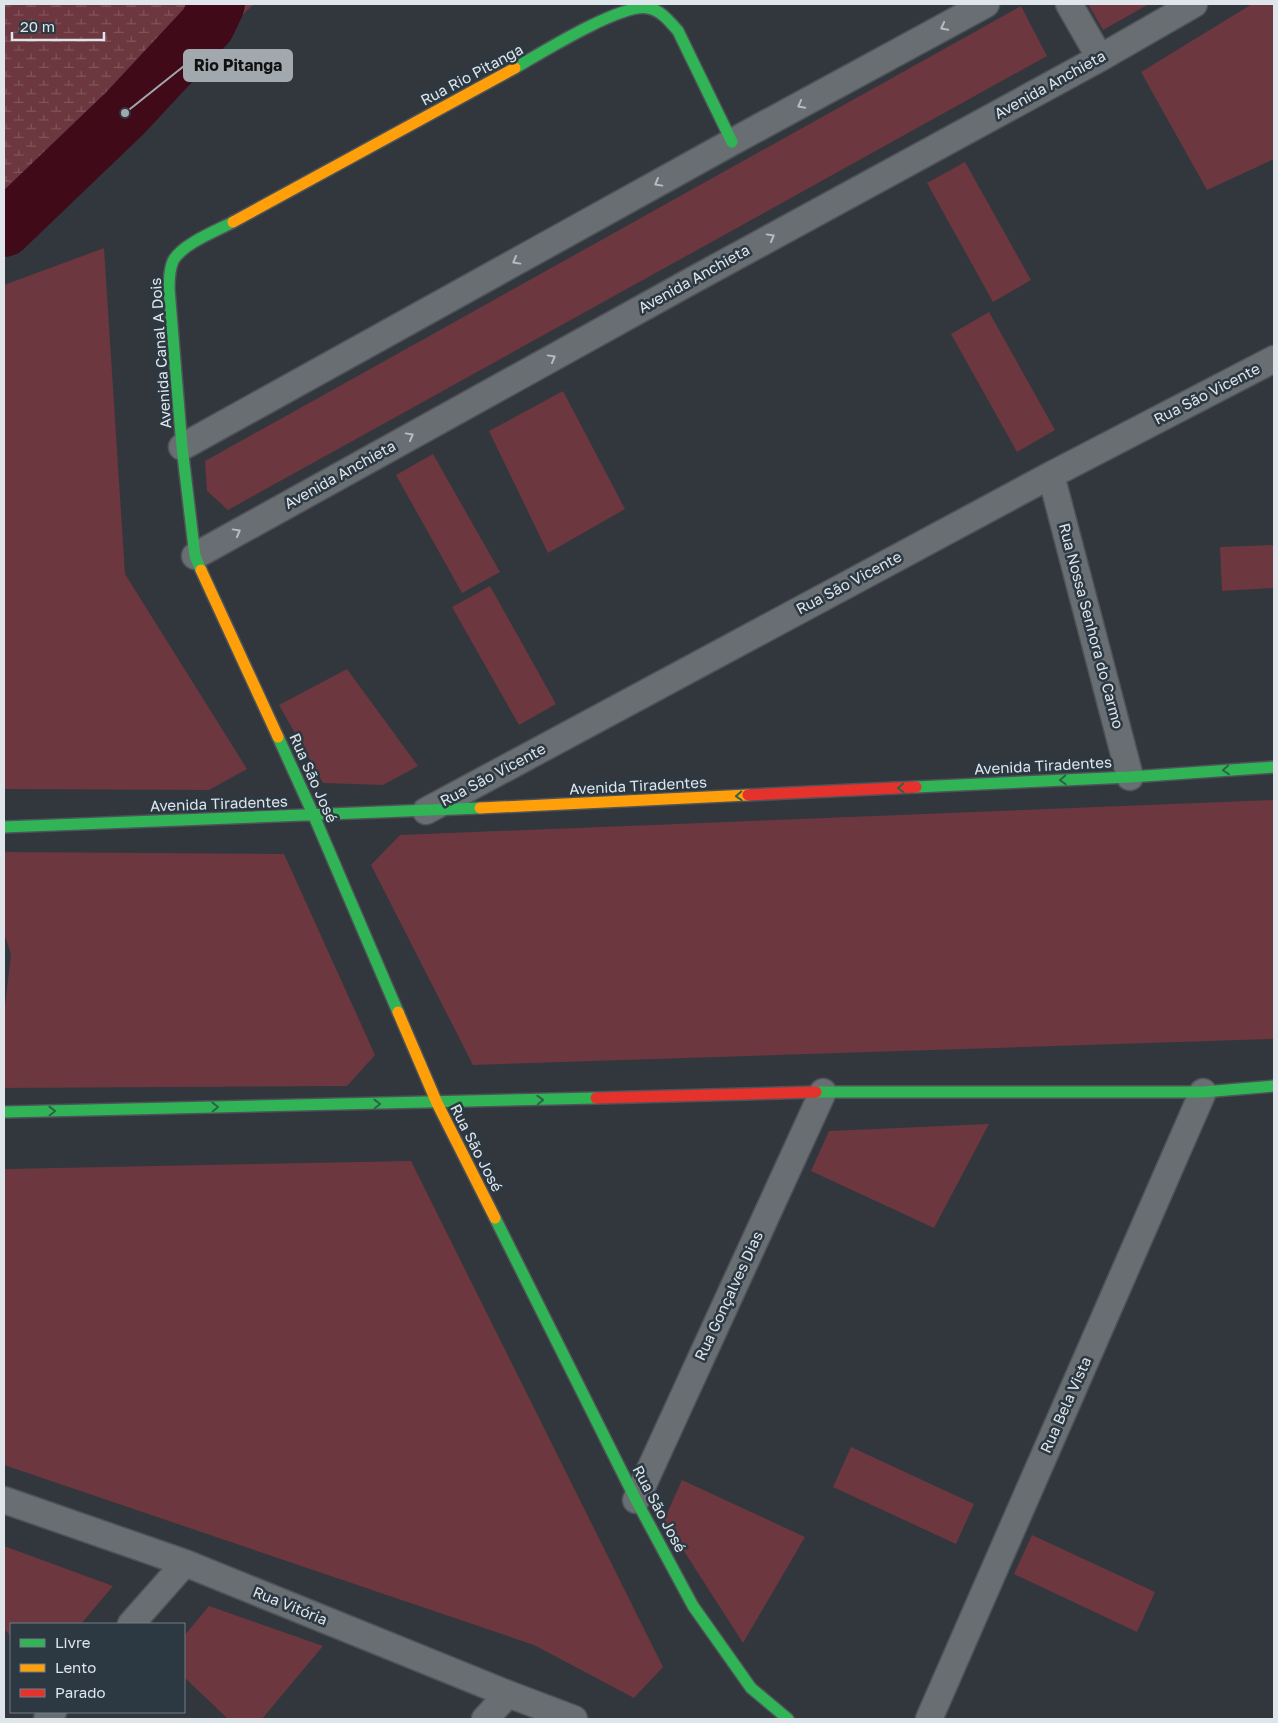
<svg xmlns="http://www.w3.org/2000/svg" width="1278" height="1723" font-family="'Golos Text',sans-serif">
<style>
.grass{fill:#6c373f}
.wetland{fill:url(#wetland-marsh)}
.lines{fill:none;stroke-linecap:round;stroke-linejoin:round}
.river{stroke:#400a19;stroke-width:56}
.street-casing{stroke:#4d5358;stroke-width:29}
.fast-casing{stroke:#4d5358;stroke-width:14}
.slow-casing{stroke:#4d5358;stroke-width:14}
.jam-casing{stroke:#4d5358;stroke-width:14}
.street{stroke:#696e73;stroke-width:26}
.fast{stroke:#30b455;stroke-width:11}
.slow{stroke:#ff9f0a;stroke-width:11}
.jam{stroke:#e5322d;stroke-width:11}
.oneway{stroke:#b5bcc2}
.oneway2{stroke:#2d6349}
.labels{text-anchor:middle;stroke-width:5;stroke-linejoin:round;paint-order:stroke}
.street-label{font-size:15px;fill:#dee6ec;stroke:#2c3842}
.leader{fill:none;stroke:#a1a9af;stroke-width:2}
.callout-dot{fill:#a1a9af;stroke:#2c3842;stroke-width:2}
.callout{fill:#a1a9af;stroke:#a1a9af;stroke-width:2}
.callout-label{font-size:16px;text-anchor:middle;font-weight:bold;fill:#111}
</style>
<defs>
<pattern id="wetland-marsh" width="20" height="14" patternUnits="userSpaceOnUse" patternTransform="scale(1.25)"><rect width="20" height="14" fill="#6c373f"/><path d="M1 5h8M5 5V1M11 12h8M15 12V8" fill="none" stroke="#81545b"/></pattern>
</defs>
<rect width="100%" height="100%" fill="#31373d"/>
<path class="grass" d="M1088,4H1149L1103,30Z
M1252,4H1274V159L1207,190L1141,72Z
M1021,6L1047,56L228,510L207,491L205,461Z
M965,162L1031,280L993,302L927,183Z
M104,248L125,574L247,769L209,790L4,789V285Z
M989,312L1055,430L1017,452L951,334Z
M563,391L625,509L548,553L489,431Z
M433,454L500,572L462,593L396,475Z
M1274,545V588L1222,591L1220,547Z
M490,586L556,704L519,725L452,607Z
M347,669L418,766L383,785L323,783L279,705Z
M1274,800V1039L473,1065L371,865L400,835Z
M4,852L284,854L375,1055L347,1086L4,1088V1015L11,954L4,933Z
M989,1124L934,1228L811,1171L829,1131Z
M411,1161L663,1667L634,1698L534,1645L4,1465V1169Z
M851,1447L974,1504L956,1544L833,1487Z
M682,1480L805,1537L743,1643L664,1520Z
M1032,1535L1155,1592L1137,1632L1014,1574Z
M4,1547V1546L113,1586L81,1624H11V1636L4,1629Z
M209,1606L323,1646L262,1719H228L184,1677V1636Z"/>
<path class="wetland" d="M4,4H254L227,29L76,189L4,245Z"/>
<g class="lines">
<path class="river" d="M4,229L125,113L207,25L217,4"/>
<defs>
<path id="street" d="M1069,4L1100,58
M182,447L732,142L986,4
M1051,475L1130,777
M195,556L693,280L1100,58L1194,4
M426,811L1051,475L1274,359
M4,1500L185,1563L508,1694L574,1719
M636,1500L823,1092
M131,1624L185,1563
M47,1719L53,1712
M485,1719L508,1694
M929,1719L1203,1092"/>
<path id="fast" d="M515,68C541,53 621,3 648,8C661,10 670,22 678,31L732,142
M201,570L195,556L182,447L169,289C169,280 169,270 173,261C182,244 216,231 233,222
M278,737L314,816L398,1012
M916,787L1130,777L1274,767
M4,827L480,808
M816,1092H1203L1274,1086
M4,1112L596,1098
M495,1218L636,1500L693,1606L751,1688L788,1719"/>
<path id="slow" d="M233,222L515,68
M201,570L278,737
M480,808L748,795
M398,1012L437,1103L495,1218"/>
<path id="jam" d="M748,795L916,787
M596,1098L816,1092"/>
</defs>
<use href="#street" class="street-casing"/>
<use href="#fast" class="fast-casing"/>
<use href="#slow" class="slow-casing"/>
<use href="#jam" class="jam-casing"/>
<use href="#street" class="street"/>
<use href="#fast" class="fast"/>
<use href="#slow" class="slow"/>
<use href="#jam" class="jam"/>
</g>
<defs><path id="oneway-chevron" d="M-2-3.5L2.5 0L-2 3.5" fill="none" stroke-width="1.6" stroke-linecap="round" stroke-linejoin="round" transform="scale(1.25)"/></defs>
<g class="oneway">
<use href="#oneway-chevron" transform="translate(944 27) rotate(152)"/>
<use href="#oneway-chevron" transform="translate(801 105) rotate(152)"/>
<use href="#oneway-chevron" transform="translate(658 183) rotate(151)"/>
<use href="#oneway-chevron" transform="translate(771 237) rotate(-29)"/>
<use href="#oneway-chevron" transform="translate(516 261) rotate(151)"/>
<use href="#oneway-chevron" transform="translate(552 358) rotate(-29)"/>
<use href="#oneway-chevron" transform="translate(410 436) rotate(-29)"/>
<use href="#oneway-chevron" transform="translate(237 532) rotate(-29)"/>
</g>
<g class="oneway2">
<use href="#oneway-chevron" transform="translate(1226 770) rotate(176)"/>
<use href="#oneway-chevron" transform="translate(1063 780) rotate(177)"/>
<use href="#oneway-chevron" transform="translate(901 788) rotate(177)"/>
<use href="#oneway-chevron" transform="translate(739 796) rotate(177)"/>
<use href="#oneway-chevron" transform="translate(540 1100) rotate(-2)"/>
<use href="#oneway-chevron" transform="translate(377 1104) rotate(-1)"/>
<use href="#oneway-chevron" transform="translate(215 1107) rotate(-1)"/>
<use href="#oneway-chevron" transform="translate(52 1111) rotate(-1)"/>
</g>
<g class="labels">
<g class="street-label">
<text transform="translate(472 75) rotate(-28)" y="5">Rua Rio Pitanga</text>
<text transform="translate(1050 85) rotate(-29)" y="5">Avenida Anchieta</text>
<text transform="translate(694 279) rotate(-29)" y="5">Avenida Anchieta</text>
<text transform="translate(161 353) rotate(-94)" y="5">Avenida Canal A Dois</text>
<text transform="translate(1207 394) rotate(-27)" y="5">Rua São Vicente</text>
<text transform="translate(340 475) rotate(-29)" y="5">Avenida Anchieta</text>
<text transform="translate(849 583) rotate(-28)" y="5">Rua São Vicente</text>
<text transform="translate(1091 626) rotate(75)" y="5">Rua Nossa Senhora do Carmo</text>
<text transform="translate(1043 766) rotate(-3)" y="5">Avenida Tiradentes</text>
<text transform="translate(493 775) rotate(-28)" y="5">Rua São Vicente</text>
<text transform="translate(313 778) rotate(66)" y="5">Rua São José</text>
<text transform="translate(638 786) rotate(-3)" y="5">Avenida Tiradentes</text>
<text transform="translate(219 804) rotate(-2)" y="5">Avenida Tiradentes</text>
<text transform="translate(476 1148) rotate(63)" y="5">Rua São José</text>
<text transform="translate(729 1296) rotate(-65)" y="5">Rua Gonçalves Dias</text>
<text transform="translate(1066 1405) rotate(-66)" y="5">Rua Bela Vista</text>
<text transform="translate(659 1509) rotate(62)" y="5">Rua São José</text>
<text transform="translate(290 1606) rotate(22)" y="5">Rua Vitória</text>
</g>
</g>
<path class="leader" d="M125 113L184 66"/>
<circle class="callout-dot" cx="125" cy="113" r="5"/>
<rect class="callout" x="184" y="50" width="108" height="31" rx="5"/>
<g class="callout-label">
<text x="238" y="71">Rio Pitanga</text>
</g>
<rect width="1278" height="1723" fill="none" stroke="#dee6ec" stroke-width="10"/>
<rect x="10" y="1623" width="175" height="90" fill="#2c3842" stroke="#737e86"/>
<rect x="20" y="1639" width="25" height="8" fill="#30b455" stroke="#737e86"/>
<text x="55" y="1648" font-size="15" fill="#dee6ec">Livre</text>
<rect x="20" y="1664" width="25" height="8" fill="#ff9f0a" stroke="#737e86"/>
<text x="55" y="1673" font-size="15" fill="#dee6ec">Lento</text>
<rect x="20" y="1689" width="25" height="8" fill="#e5322d" stroke="#737e86"/>
<text x="55" y="1698" font-size="15" fill="#dee6ec">Parado</text>
<path d="M12 32v8h92v-8" fill="none" stroke="#dee6ec" stroke-width="2.5"/>
<text x="20" y="32" font-size="15" fill="#dee6ec" stroke="#2c3842" stroke-width="4" paint-order="stroke">20 m</text>
</svg>
